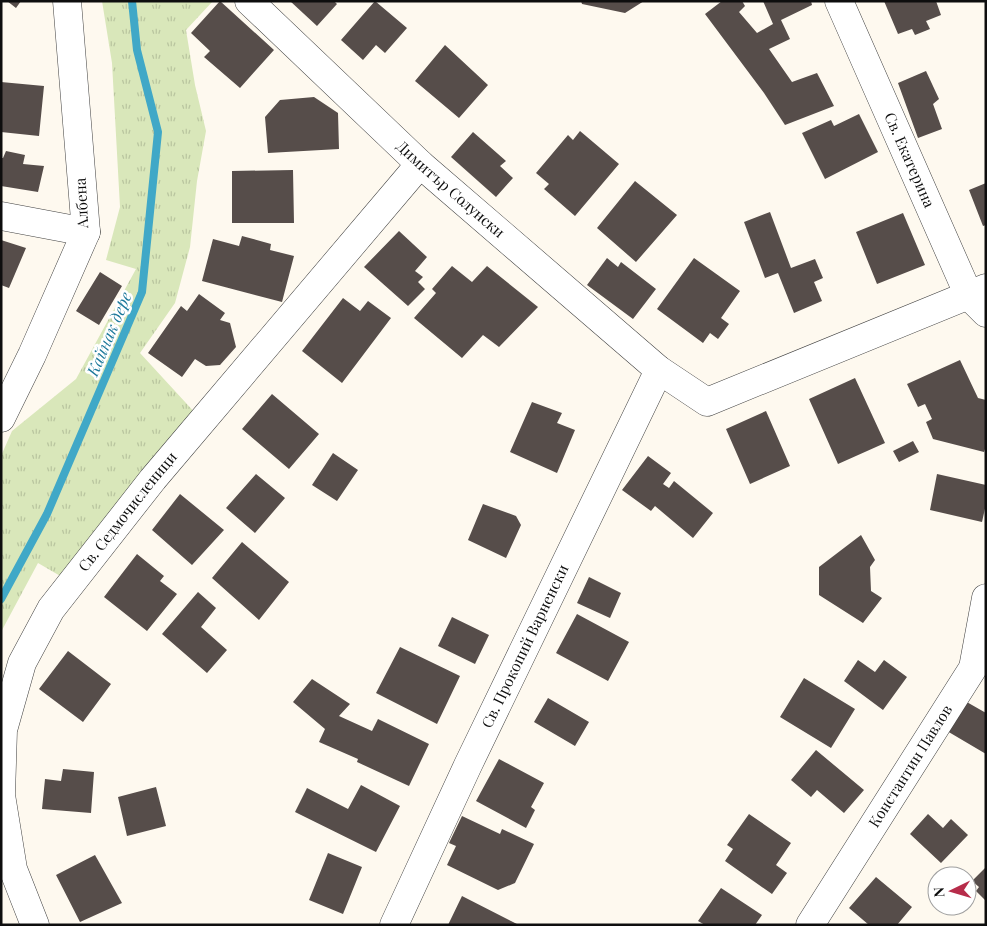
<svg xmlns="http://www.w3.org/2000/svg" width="987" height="926" font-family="'Playfair Display',serif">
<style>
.grass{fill:url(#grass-tufts)}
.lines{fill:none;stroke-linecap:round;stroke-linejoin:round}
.stream{stroke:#40a8c7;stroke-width:8}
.building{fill:#564d4a}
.minor-casing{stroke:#414141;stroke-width:29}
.minor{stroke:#fff;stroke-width:28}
.labels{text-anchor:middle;stroke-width:5;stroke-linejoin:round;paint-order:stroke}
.street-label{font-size:15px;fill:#0e0e0e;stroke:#fff}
.water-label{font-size:16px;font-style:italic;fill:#1c789a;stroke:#fff}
</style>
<defs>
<pattern id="grass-tufts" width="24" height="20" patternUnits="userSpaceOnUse" patternTransform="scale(1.25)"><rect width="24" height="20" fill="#d9e7ba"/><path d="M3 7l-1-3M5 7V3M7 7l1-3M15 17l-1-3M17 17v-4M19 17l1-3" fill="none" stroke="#b9c59f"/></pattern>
</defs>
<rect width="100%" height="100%" fill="#fef9ef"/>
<path class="grass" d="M102,1H213L186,30L195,85L206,131L197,181L190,247L175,303L140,353L197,415L62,577L38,563L1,632V456L12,431L76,379L136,269L106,260L120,207L112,63Z"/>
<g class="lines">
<path class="stream" d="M1,599L47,514L142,292L158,132L137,50L132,1"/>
</g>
<path class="building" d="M7,1H21L16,8Z
M220,1L274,50L240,88L204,57L210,51L191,33Z
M290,1H334L337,4L317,26Z
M375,1L407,28L385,53L376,45L363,60L341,40Z
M581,1H644L625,13L582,4Z
M722,1H742L745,6L739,12L757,33L773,24L763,1H811L812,5L781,20L790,39L769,49L792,82L817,73L834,106L785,125L764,93L705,14Z
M884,1H936L941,15L926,21L930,29L915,35L912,29L898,34Z
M445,45L488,85L459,118L415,81Z
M926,71L939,99L933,104L942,129L918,138L898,83Z
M1,82L44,86L39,136L1,132Z
M314,97L338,113L339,149L268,153L265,117L280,100Z
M859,114L878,152L825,179L802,133L831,120L834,126Z
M580,131L619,164L575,216L544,189L549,184L536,173L568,135L573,140Z
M473,132L506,161L500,166L513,178L496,197L451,157Z
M6,151L25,155L23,164L44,166L38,192L1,186V158H3Z
M293,170L294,223H232V171Z
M635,181L677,215L636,262L597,228Z
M986,183V225L983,226L969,190Z
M770,212L791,268L815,259L823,278L814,282L822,301L794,313L778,273L765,278L744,222Z
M903,213L925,265L877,284L856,232Z
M399,231L427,257L415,271L423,277L418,282L425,289L408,306L364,267Z
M242,236L271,244L270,250L294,256L282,302L202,281L213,239L239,246Z
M1,240L26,248L9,288L1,285Z
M607,258L618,267L621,262L656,289L633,319L587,285Z
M694,258L740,291L721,318L729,324L718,339L710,333L703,343L657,309Z
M452,266L472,282L487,266L538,307L499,347L483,335L462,358L414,318L436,293L432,289Z
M100,272L122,286L99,325L76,311Z
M199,294L225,313L220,320L230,323L236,347L220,365L206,366L195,359L182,377L148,353L181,306L187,311Z
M343,298L360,311L368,301L391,318L342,383L302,351Z
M960,360L978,398L986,400V446L984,452L933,439L926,422L932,419L925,404L918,407L907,384Z
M855,378L885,443L838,464L809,399Z
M272,394L319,434L289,469L242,429Z
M532,402L562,413L557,423L575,430L557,473L510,452Z
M766,411L790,466L750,484L726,429Z
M913,441L919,452L899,462L893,451Z
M333,453L358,470L337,501L312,485Z
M648,456L671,473L663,484L669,488L674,481L713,513L693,538L655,506L651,511L622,490Z
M256,474L285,498L255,533L226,508Z
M937,474L986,485V504L982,522L930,510Z
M180,494L224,530L192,565L152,530Z
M483,504L516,516L521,525L506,558L468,540Z
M861,535L875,560L870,567L871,591L882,598L863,623L819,595V567Z
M242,542L289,582L259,620L212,578Z
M137,554L164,576L160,581L177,594L147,631L104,597Z
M589,577L621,593L610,618L577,603Z
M198,592L216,608L201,627L227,650L207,673L162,634Z
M577,614L629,642L608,681L556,653Z
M452,617L489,635L475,664L438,646Z
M400,647L460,676L437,724L376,693Z
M68,651L111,684L83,722L39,689Z
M858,660L875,672L884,660L907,677L883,710L844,681Z
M804,678L855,709L831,748L780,717Z
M312,679L350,704L339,716L372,731L378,719L429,744L409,786L357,762L358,759L319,742L325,729L293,702Z
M548,698L589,722L575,746L534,722Z
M965,701L986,713V754L947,731Z
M816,750L864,790L844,813L817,790L811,797L791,780Z
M499,759L544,783L531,807L535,810L526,828L476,801Z
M63,769L94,772L91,813L42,809L45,779L61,781Z
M361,785L400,806L376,852L295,812L307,788L348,809Z
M156,787L166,826L127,836L118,797Z
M749,814L791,843L776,865L787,873L772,894L725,861L733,849L727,845Z
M928,814L943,828L951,819L968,835L941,863L910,834Z
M462,816L500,834L502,829L534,844L515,883L498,890L447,865L456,846L449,843Z
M328,853L362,867L343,914L309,900Z
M95,855L122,903L80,922L56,875Z
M986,867V901L976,891L979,887L972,881Z
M876,877L912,907L897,925H869L849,908Z
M721,888L762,915L755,925H705L698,921Z
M462,896L519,925H448Z"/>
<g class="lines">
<defs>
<g id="minor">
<path id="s1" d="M249,1L420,164L659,370L707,402L986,288"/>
<path id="s2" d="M839,1L969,296L986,313"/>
<path d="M1,216L86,232"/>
<path d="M1,418L32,355L86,232L67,1"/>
<path id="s3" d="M35,925L13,869L1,795L3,730L22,663L51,609L153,479L420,164"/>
<path id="s4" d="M394,925L468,765L659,370"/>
<path id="s5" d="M810,925L973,668L986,598"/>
</g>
</defs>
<use href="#minor" class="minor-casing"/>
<use href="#minor" class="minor"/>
</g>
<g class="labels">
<g class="street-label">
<text dy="5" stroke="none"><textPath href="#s2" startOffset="174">Св. Екатерина</textPath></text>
<text dy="5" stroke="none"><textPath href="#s1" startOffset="276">Димитър Солунски</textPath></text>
<text transform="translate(82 203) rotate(-93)" y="5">Албена</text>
<text dy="5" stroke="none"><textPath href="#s3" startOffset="455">Св. Седмочисленици</textPath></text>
<text dy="5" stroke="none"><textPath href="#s4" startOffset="308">Св. Прокопий Варненски</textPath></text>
<text dy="5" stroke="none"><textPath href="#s5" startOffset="188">Константин Павлов</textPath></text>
</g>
<g class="water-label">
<text transform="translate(109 334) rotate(-67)" y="6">Кайнак дере</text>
</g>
</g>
<rect width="987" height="926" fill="none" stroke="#0e0e0e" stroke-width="5"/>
<g transform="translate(952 891) rotate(265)"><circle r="24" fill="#ffffff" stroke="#9f9f9f"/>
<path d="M0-4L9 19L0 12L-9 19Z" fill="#b72c4a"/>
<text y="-8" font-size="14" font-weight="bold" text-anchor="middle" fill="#0e0e0e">N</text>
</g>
</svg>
